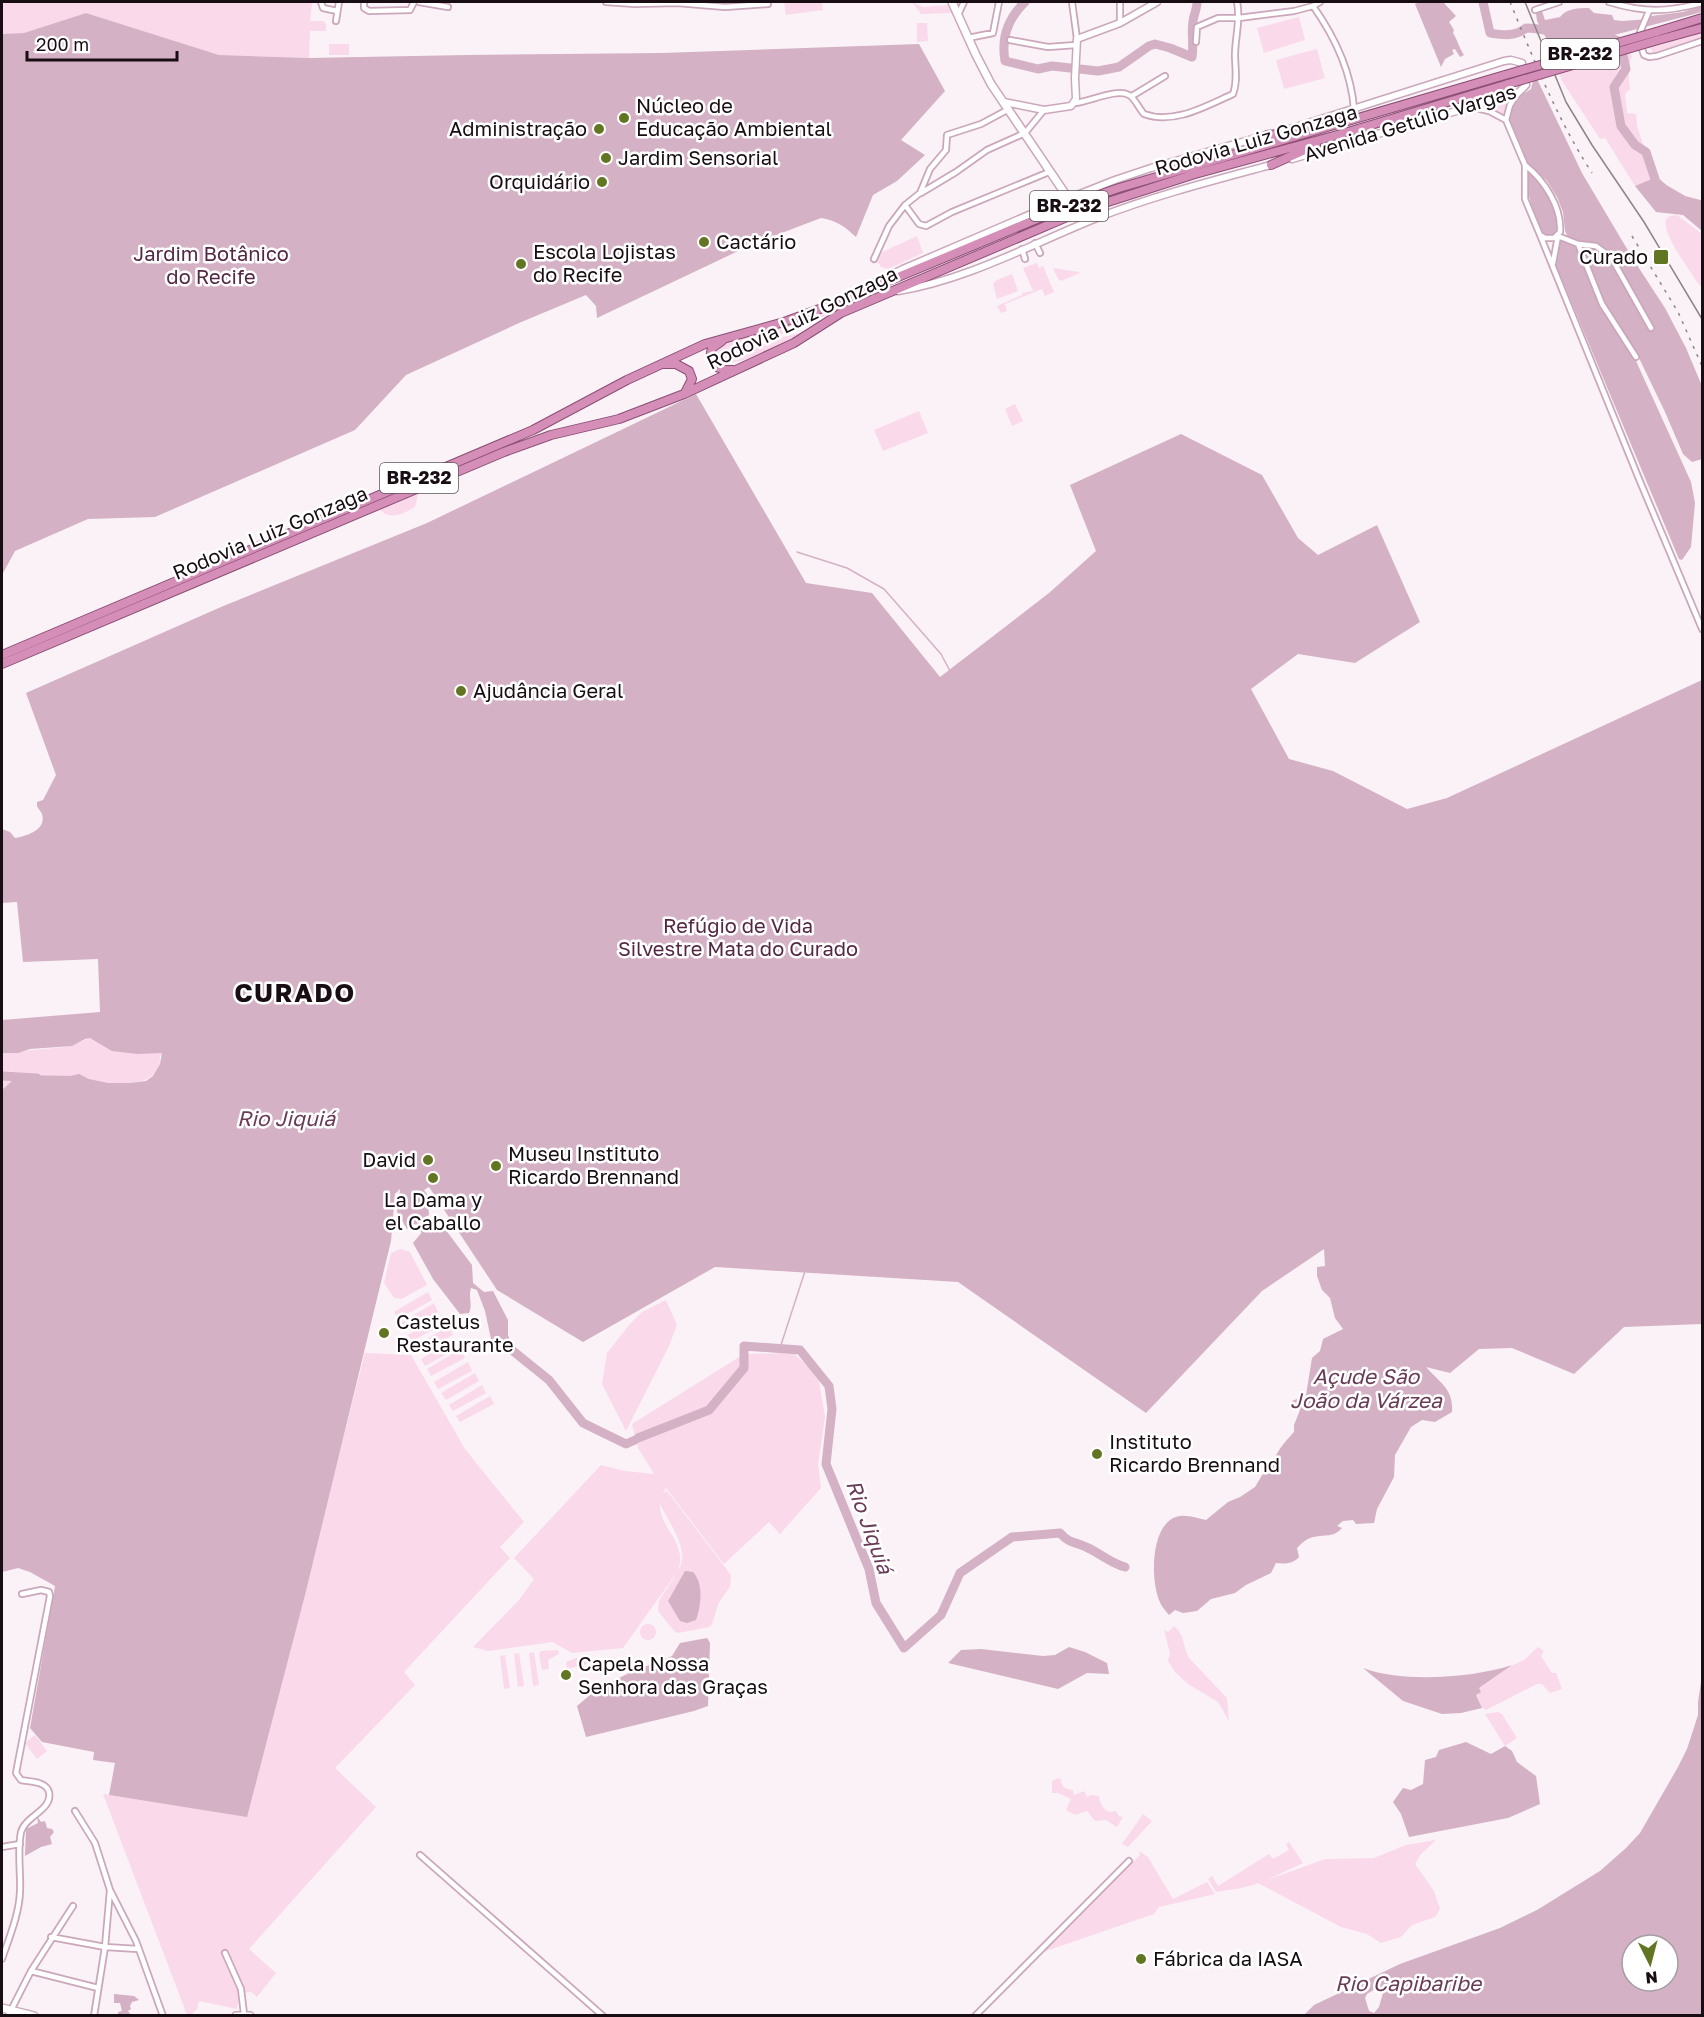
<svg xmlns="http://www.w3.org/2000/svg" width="1704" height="2017" font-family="'Golos Text',sans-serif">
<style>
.green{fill:#fad9eb;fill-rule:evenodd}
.forest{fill:#d4b1c4;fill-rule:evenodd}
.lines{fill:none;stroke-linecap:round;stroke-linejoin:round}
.stream{stroke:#d4b1c4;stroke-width:1.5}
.river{stroke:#d4b1c4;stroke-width:9}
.minor-casing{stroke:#cba7bb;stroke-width:8}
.tertiary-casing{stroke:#cba7bb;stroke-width:9}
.secondary-casing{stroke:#cba7bb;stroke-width:10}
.trunk-casing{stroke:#8b4f74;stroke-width:10}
.minor{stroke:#fff;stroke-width:4.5}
.tertiary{stroke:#fff;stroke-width:6}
.secondary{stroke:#fff;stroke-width:7}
.trunk{stroke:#d48eb8;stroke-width:8}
.tram{stroke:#8e8489;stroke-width:1.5}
.rail{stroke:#8e8489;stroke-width:1.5;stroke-dasharray:3 6;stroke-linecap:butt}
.trunk-bridge-casing{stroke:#8b4f74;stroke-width:10;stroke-linecap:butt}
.trunk-bridge{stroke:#d48eb8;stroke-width:8}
.poi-dot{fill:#627523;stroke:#fff;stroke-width:2}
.labels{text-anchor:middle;stroke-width:5;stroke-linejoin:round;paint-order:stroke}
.shield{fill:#fff;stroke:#5e565a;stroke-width:1.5}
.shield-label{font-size:18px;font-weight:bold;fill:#190d14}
.poi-label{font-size:20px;fill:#190d14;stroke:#fff;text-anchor:start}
.street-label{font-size:20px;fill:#190d14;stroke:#fff}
.park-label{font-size:20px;fill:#542743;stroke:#fff}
.water-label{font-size:21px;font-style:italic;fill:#6a3b57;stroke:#fff}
.district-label{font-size:26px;font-weight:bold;letter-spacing:1.5px;fill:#190d14;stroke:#fff}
</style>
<rect width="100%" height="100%" fill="#faf2f6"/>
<path class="green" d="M2,2H312L310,21H323L326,24V31H310L309,58L219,55L86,13L24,33L2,34Z
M784,2H822L823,10L786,15Z
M912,2L923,7L948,5L952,13L921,14Z
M1299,17L1305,40L1264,53L1257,28Z
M917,23H927L928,41L917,42Z
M1702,31V40L1655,55L1649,47Z
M329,44H349V55H329Z
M1317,49L1325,78L1284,89L1276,60Z
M1628,51L1632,56L1628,68L1630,89L1625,94L1627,113L1636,114L1637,126L1654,178L1635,186L1605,138L1600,139L1562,81L1558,71Z
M1515,95L1506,110L1505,117L1477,106Z
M1677,215L1702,234V287L1697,282C1688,267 1662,235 1666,219L1670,216Z
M917,236L923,253L888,269L881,267L875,258L878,254Z
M1037,263L1039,268L1043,266L1054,292L1045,296L1042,289L1005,304L1007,311L1001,313L997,306L1022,295V293L1033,291L1023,268Z
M1053,268L1079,272L1080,273L1061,281L1058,279Z
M1012,274L1018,291L997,299L993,284L997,280Z
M855,300L844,308L718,361L717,350L723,344L732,339Z
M808,331C784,342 747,366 721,362L783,337Z
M1015,404L1023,421L1012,426L1005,409Z
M919,411L928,433L883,451L874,430Z
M419,491L415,507C403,514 391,521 379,509Z
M90,1038L119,1052L165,1053L160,1056C162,1089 115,1086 93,1080C88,1079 84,1076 80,1075C78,1074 74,1076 71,1076C59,1077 47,1074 34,1075C21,1075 12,1084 2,1090V1053L65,1047Z
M400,1249L410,1252L427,1285L401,1299L394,1298L384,1283L391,1253Z
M428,1292L432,1300L398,1319L394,1312Z
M666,1300L677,1325L669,1346L626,1431L602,1384L607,1353L629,1325L642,1312Z
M434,1303L438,1312L404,1330L400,1323Z
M441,1315L446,1323L412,1341L408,1335Z
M449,1326L453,1335L419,1353L415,1346Z
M455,1339L459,1347L425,1366L421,1359Z
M461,1349L465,1358L431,1376L427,1369Z
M365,1353L411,1355L465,1449L524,1522L500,1547L510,1558L404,1672L415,1685L335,1768L376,1807L249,1949L276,1973L257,1997L251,1992L240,1993L237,2009L199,2001L197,2009L191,2015H187L103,1794L246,1816Z
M793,1353L818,1375L825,1417L818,1465L821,1488L780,1534L769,1522L724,1564L666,1488L663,1493L667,1491L731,1575L730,1587L719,1602L712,1624L709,1627L678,1633L674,1631L658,1611L659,1601L678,1571L623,1648L572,1653L553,1642L488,1651L473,1647L519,1600L534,1579L514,1558L601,1465L625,1471L654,1474L638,1448L632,1424L744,1354ZM660,1504C669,1523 690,1549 679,1570C679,1566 681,1560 680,1556C678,1536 659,1524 660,1504Z
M468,1362L472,1371L438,1389L434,1382Z
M475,1373L479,1381L446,1400L441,1393Z
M482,1385L486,1393L453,1411L449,1405Z
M490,1396L494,1404L460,1422L456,1416Z
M640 1632a8 8 0 1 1 16 0a8 8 0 1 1-16 0Z
M1174,1626C1186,1635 1182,1648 1190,1659L1227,1698L1229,1721L1218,1702L1188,1684L1175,1672L1168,1661L1170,1653L1164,1630L1168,1632Z
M1538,1647L1544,1651L1541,1656L1552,1673H1556L1562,1689L1550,1693L1542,1684H1537L1486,1710L1482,1708L1476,1694L1480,1692L1479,1688L1509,1667L1524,1660Z
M558,1650L559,1654L548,1660L549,1669L542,1670L539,1654L541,1651Z
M534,1652L539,1685L533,1686L529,1653Z
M519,1653L524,1686L518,1687L514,1654Z
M505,1655L510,1688L504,1689L500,1656Z
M576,1658H585L587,1664L567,1669L566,1662Z
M1498,1712L1502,1714L1517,1738L1505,1746L1485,1714Z
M35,1735L47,1751L37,1759L25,1743Z
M1058,1778L1061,1779C1061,1787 1066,1789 1073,1790L1074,1795L1084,1791L1087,1797L1091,1795L1099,1796C1100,1804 1102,1808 1109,1812L1116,1811L1119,1816L1123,1817L1117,1827L1106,1820L1095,1821L1087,1811L1075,1815L1066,1810L1071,1799L1058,1793H1052V1781Z
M1143,1814L1152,1821L1128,1847L1122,1844Z
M1436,1840L1421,1854L1415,1864L1434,1891L1440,1909L1435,1917L1412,1925L1401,1937L1381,1943L1367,1934L1341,1927L1258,1883C1244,1889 1230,1889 1216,1892L1208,1879L1212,1876L1218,1886L1269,1854L1273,1859L1289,1850L1286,1844L1289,1842L1303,1863L1267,1880L1325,1859L1374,1858L1406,1845Z
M1139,1851L1148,1857L1173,1899L1207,1882L1215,1894L1159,1907L1154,1914L1040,1953L1140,1855Z"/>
<path class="forest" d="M1419,2H1443L1456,16L1449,22L1454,30L1453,33C1458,41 1459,48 1464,55L1460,57L1455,49L1452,50L1454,54L1445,59L1441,67L1415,4Z
M1702,6V12L1553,51L1537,21L1536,13L1542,11L1545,20L1560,17C1567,8 1579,8 1589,8L1594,13L1612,15L1614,20L1622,21L1649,19L1651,16L1683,12Z
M86,13L219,55L309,58L467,55L662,53L919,44L945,91L901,140L925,155L897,181L873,195L856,237C845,227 836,220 821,218L753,244L597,318L596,306L586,295L519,323L406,375L355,430L155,517L88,519L15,551L2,575V34L24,33Z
M1537,79L1582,173L1633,259L1665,308L1686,348L1702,386V459L1692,462L1683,454L1665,412L1638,356L1603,302L1578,241L1569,239L1565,231L1563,212L1557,197L1547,181L1528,163L1509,118L1516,98L1531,89L1533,81Z
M1530,170C1544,185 1559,208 1560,229L1552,236L1543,233C1535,213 1522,191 1530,170Z
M1654,178C1663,194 1685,201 1702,205V231L1683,215L1656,212L1635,186Z
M1560,240L1576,246L1601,306L1636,361L1691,482L1695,503L1691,547L1682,560L1679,559L1555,263Z
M696,394L806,583L872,593L940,677L1049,593L1096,551L1070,485L1181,434L1262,475L1298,538L1318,555L1377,525L1420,622L1355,663L1298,654L1251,689L1289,759L1333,771L1407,809L1447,798L1702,680V1324L1624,1327L1574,1374L1512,1348L1479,1349L1450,1373L1426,1367C1439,1382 1454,1389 1452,1412L1435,1422L1422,1420L1411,1427L1395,1455L1394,1477L1377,1509L1374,1523L1356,1524L1353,1520L1343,1521L1337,1526L1342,1528C1333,1538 1326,1534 1314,1537C1307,1538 1302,1543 1297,1548L1299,1557C1293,1564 1284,1564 1276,1563L1271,1573L1246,1585L1235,1593L1211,1599L1197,1611L1183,1613L1175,1610L1169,1615C1165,1610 1161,1606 1159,1600C1151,1580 1151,1534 1170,1520C1180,1512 1194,1517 1206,1520L1228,1502L1240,1497L1255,1487L1264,1472L1273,1466C1274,1453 1285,1442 1294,1432V1425L1300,1410L1292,1401L1306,1395L1312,1358L1320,1351L1323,1339L1343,1329L1335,1318L1330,1298L1322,1290L1317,1276V1267L1325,1266L1324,1249L1262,1291L1146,1413L958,1282L715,1267L583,1342L497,1290L429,1187L424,1190L427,1194L429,1215L407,1229L397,1212L400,1190L394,1188L393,1189L395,1193L391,1241L305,1595L247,1817L109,1795L115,1763L93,1760L94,1752L42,1742L30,1728L55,1586L30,1572L18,1568L2,1572V1090L12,1081L31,1075L70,1076L79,1074L89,1079L108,1083H130L146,1081L153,1076L160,1064L162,1053L137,1054L112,1051L90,1038L85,1039L72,1046L30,1049L18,1053H2V1020L100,1012L98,959L23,962L17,902L2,903V829L10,832L15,838C26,836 47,830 42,814C41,811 38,809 37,806V802L43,800L56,775L26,693L221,607L427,523Z
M435,1225L445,1229L472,1265L473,1283L484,1292L493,1291L508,1320V1347L491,1339L485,1311L477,1290L471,1288C468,1297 473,1304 469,1313L460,1314L433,1279L413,1243L423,1231Z
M685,1571L693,1572C704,1584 701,1606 696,1620L687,1623L680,1621L668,1601Z
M707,1638L710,1643L708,1706L694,1711L586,1737L577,1706L596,1690L629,1673L672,1656L680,1643Z
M1069,1647L1085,1652L1107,1663L1109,1674L1087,1673L1058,1689L948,1663L961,1650L981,1649L1043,1656L1055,1655Z
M1512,1665L1479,1688L1481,1692L1476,1695L1482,1708L1461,1713L1442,1714L1403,1701L1363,1668C1402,1683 1473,1678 1512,1665Z
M1702,1675V2015H1304L1314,2005L1400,1964L1500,1928L1537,1910L1600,1871L1626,1848L1640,1833L1678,1767L1687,1749L1698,1715V1702ZM1632,1945H1668V1981H1632ZM1378,1987L1383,1993L1379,2007L1374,2013L1369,2011L1365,1998L1367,1994Z
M1466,1742L1491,1754L1505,1746L1512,1751L1517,1762L1536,1776L1540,1804L1508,1818L1409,1837L1401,1814L1393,1802L1403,1788L1411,1790L1423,1784L1425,1760L1436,1757L1439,1750Z
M37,1816L41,1822L45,1821L47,1828L52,1829L54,1832L50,1837L52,1844L41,1847L25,1856L26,1829L38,1823Z
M114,1994L134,1996L139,2000L132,2002L130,2006L131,2009L128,2011L131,2015H118V2012L122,2011L120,2003H114Z"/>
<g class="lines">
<path class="stream" d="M797,552L847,568L884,589L941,654L967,703L971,748L988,793L1041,877L1047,896
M721,645L764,689L882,744L948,766L987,792
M780,1348L808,1262L876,1164L924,1120L990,1047L1026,971L1047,896L1120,796L1182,748L1196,725L1223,658L1257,611
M1501,1968L1512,1982L1539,1997L1560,2016"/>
<path class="river" d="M1025,2C1008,18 1001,38 1005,61L1038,69L1052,66L1098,71L1119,67L1149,46L1155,44L1170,48L1192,57C1194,45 1191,33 1193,21C1194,14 1197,9 1197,2
M1483,2L1490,33C1503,35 1515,37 1526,28C1539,28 1550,32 1563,34C1584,37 1601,32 1620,42L1626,69L1614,87L1621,126L1635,145L1646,152L1656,182L1664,189L1683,200L1702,205
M2,1076L37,1078
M219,1085C253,1054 247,1036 249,995
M359,1170L394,1189
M413,1213L431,1238
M503,1335L508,1347L549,1380L583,1423L626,1444L635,1440
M638,1438L709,1410L744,1368V1346L800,1350L829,1386L832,1409L826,1464L869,1569L876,1603L904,1648L941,1615L960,1573L1012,1537L1060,1533C1070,1544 1073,1541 1086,1547C1100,1553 1110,1563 1125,1567"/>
<defs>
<path id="minor" d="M321,2L323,8L337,11
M364,2V8L369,11L410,10L414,2
M419,2L448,7
M606,2L635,4L677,3L725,7L768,4
M1072,2L1077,39
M1120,2V23
M1609,2C1645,13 1667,12 1702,3
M1313,6C1335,37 1351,70 1354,109
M1535,10L1559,2
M1649,11L1638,37L1644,55L1649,57L1657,56L1702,41
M958,15L964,2
M336,21L339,2
M968,38L993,33L999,2
M1010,40L1048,47L1076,45
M1196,42L1197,27L1218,18H1239L1294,11L1313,6L1320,2
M1518,93L1510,105L1506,120L1525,165V199L1540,235L1545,238H1554L1560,232C1562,207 1544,180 1525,165
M1132,96L1165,76
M1075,103C1089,102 1116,88 1129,95C1135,98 1139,109 1144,114C1174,125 1206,106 1233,94C1238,81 1235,68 1235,55C1235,37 1241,20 1237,2
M1472,107L1489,111L1506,120
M921,193L956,172L987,150L1025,133L1044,110
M905,205L919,224L926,226L952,212L1049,172
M1540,235L1639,479L1702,629
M1035,243L1040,253
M1578,244L1596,246L1611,257L1651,328
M1022,249L1025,259
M874,259L889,226L905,205L920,193L930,169L946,150L947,135L981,124L1009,109
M1553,263L1558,236L1578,244L1602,304L1636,357
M75,1811L95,1843L110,1890L136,1941L163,2016
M2,1847L20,1844
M420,1855L603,2016
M51,1937L105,1947L138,1949
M225,1953L241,1989L244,2014
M2,1959C9,1938 19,1915 20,1892C21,1873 17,1851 21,1832C25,1816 53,1810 49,1792C46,1781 30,1782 21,1780L16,1773L50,1596L49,1592L41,1590L22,1594
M31,1971L98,1988
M8,2016L31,1971L73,1906
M94,2016L105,1947L110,1890
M975,2016L1129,1861"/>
<path id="tertiary" d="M1004,102L1044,110L1071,106L1076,99L1075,78L1077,39L1120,23L1157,2
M1280,132L1504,61L1511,60L1522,63L1526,85L1518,93L1292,159
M868,286L903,269L1052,205L1115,180L1151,168L1270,134
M898,291C967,280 1034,243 1099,217C1156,195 1215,180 1274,164"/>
<path id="secondary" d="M952,2L976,55L991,84L1068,198
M2,2008L34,2016
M236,2016H250"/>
<path id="trunk" d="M1656,32L1702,18
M1658,40L1702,28
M1267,135L1294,133
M1271,165L1316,145
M722,341L712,348C707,364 718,371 733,370
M664,364H676L689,371L692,379L685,393
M2,655L533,430L627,380L705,344L784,322L836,303L1080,201L1119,188L1505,75
M2,664L504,452L551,435L619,419L684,394L794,343L841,313L1086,209L1195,174L1341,134L1508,84"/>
</defs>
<use href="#minor" class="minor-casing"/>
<use href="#tertiary" class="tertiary-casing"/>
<use href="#secondary" class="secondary-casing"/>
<use href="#trunk" class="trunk-casing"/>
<use href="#minor" class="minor"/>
<use href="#tertiary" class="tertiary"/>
<use href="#secondary" class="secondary"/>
<use href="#trunk" class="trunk"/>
<path class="tram" d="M1525,2L1566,102L1592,145L1644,222L1702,319"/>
<path class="rail" d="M1510,2C1534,60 1557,119 1592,173
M1632,236L1678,312L1702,366"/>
<defs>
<path id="trunk-bridge" d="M1505,75L1656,32
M1508,84L1658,40"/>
</defs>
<use href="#trunk-bridge" class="trunk-bridge-casing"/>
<use href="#trunk-bridge" class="trunk-bridge"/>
</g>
<g class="poi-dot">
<circle cx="624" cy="118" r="6"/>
<circle cx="599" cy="129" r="6"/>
<circle cx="606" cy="158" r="6"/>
<circle cx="602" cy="182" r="6"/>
<circle cx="704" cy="242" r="6"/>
<rect x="1653" y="249" width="16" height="16" rx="3"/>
<circle cx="521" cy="264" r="6"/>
<circle cx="461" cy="691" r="6"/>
<circle cx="428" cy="1160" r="6"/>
<circle cx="496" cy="1166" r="6"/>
<circle cx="433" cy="1178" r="6"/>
<circle cx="384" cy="1333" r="6"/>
<circle cx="1097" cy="1454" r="6"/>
<circle cx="566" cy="1675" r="6"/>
<circle cx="1141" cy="1959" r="6"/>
</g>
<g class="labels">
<g class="shield">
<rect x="1541" y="39" width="78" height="30" rx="4.5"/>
<rect x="1030" y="191" width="78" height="30" rx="4.5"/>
<rect x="380" y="463" width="78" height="30" rx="4.5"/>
</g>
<g class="shield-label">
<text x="1580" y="60">BR-232</text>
<text x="1069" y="212">BR-232</text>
<text x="419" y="484">BR-232</text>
</g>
<g class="poi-label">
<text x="636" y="113">Núcleo de<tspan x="636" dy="23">Educação Ambiental</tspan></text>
<text x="587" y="136" text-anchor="end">Administração</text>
<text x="618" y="165">Jardim Sensorial</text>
<text x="590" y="189" text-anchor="end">Orquidário</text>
<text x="716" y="249">Cactário</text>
<text x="533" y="259">Escola Lojistas<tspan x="533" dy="23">do Recife</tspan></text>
<text x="1648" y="264" text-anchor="end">Curado</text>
<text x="473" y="698">Ajudância Geral</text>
<text x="508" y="1161">Museu Instituto<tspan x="508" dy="23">Ricardo Brennand</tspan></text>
<text x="416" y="1167" text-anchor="end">David</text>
<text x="433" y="1207" text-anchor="middle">La Dama y<tspan x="433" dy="23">el Caballo</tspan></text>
<text x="396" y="1329">Castelus<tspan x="396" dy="23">Restaurante</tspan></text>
<text x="1109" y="1449">Instituto<tspan x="1109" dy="23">Ricardo Brennand</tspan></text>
<text x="578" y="1671">Capela Nossa<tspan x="578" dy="23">Senhora das Graças</tspan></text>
<text x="1153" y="1966">Fábrica da IASA</text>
</g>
<g class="street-label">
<text transform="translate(1410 123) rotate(-17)" y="7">Avenida Getúlio Vargas</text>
<text transform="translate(1256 140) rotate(-16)" y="7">Rodovia Luiz Gonzaga</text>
<text transform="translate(802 318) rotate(-26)" y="7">Rodovia Luiz Gonzaga</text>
<text transform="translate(270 533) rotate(-23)" y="7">Rodovia Luiz Gonzaga</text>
</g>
<g class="park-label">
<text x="211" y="261">Jardim Botânico<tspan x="211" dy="23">do Recife</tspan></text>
<text x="738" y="933">Refúgio de Vida<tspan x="738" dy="23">Silvestre Mata do Curado</tspan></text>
</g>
<g class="water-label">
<text x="286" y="1126">Rio Jiquiá</text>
<text x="1366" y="1384">Açude São<tspan x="1366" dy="24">João da Várzea</tspan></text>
<text transform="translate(869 1527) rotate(70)" y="7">Rio Jiquiá</text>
<text x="1408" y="1991">Rio Capibaribe</text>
</g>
<g class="district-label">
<text x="295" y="1002">CURADO</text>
</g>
</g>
<rect width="1704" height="2017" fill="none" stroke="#190d14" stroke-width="6"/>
<g transform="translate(1650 1963) rotate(174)"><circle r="28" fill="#ffffff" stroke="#a39ea1" stroke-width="1.5"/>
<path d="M0-4.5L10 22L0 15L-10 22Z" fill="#627523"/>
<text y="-9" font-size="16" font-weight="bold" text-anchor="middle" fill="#190d14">N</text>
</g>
<path d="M27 51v9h150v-9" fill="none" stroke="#190d14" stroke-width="3"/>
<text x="36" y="51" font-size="18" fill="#190d14" stroke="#ffffff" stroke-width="4.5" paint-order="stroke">200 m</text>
</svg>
